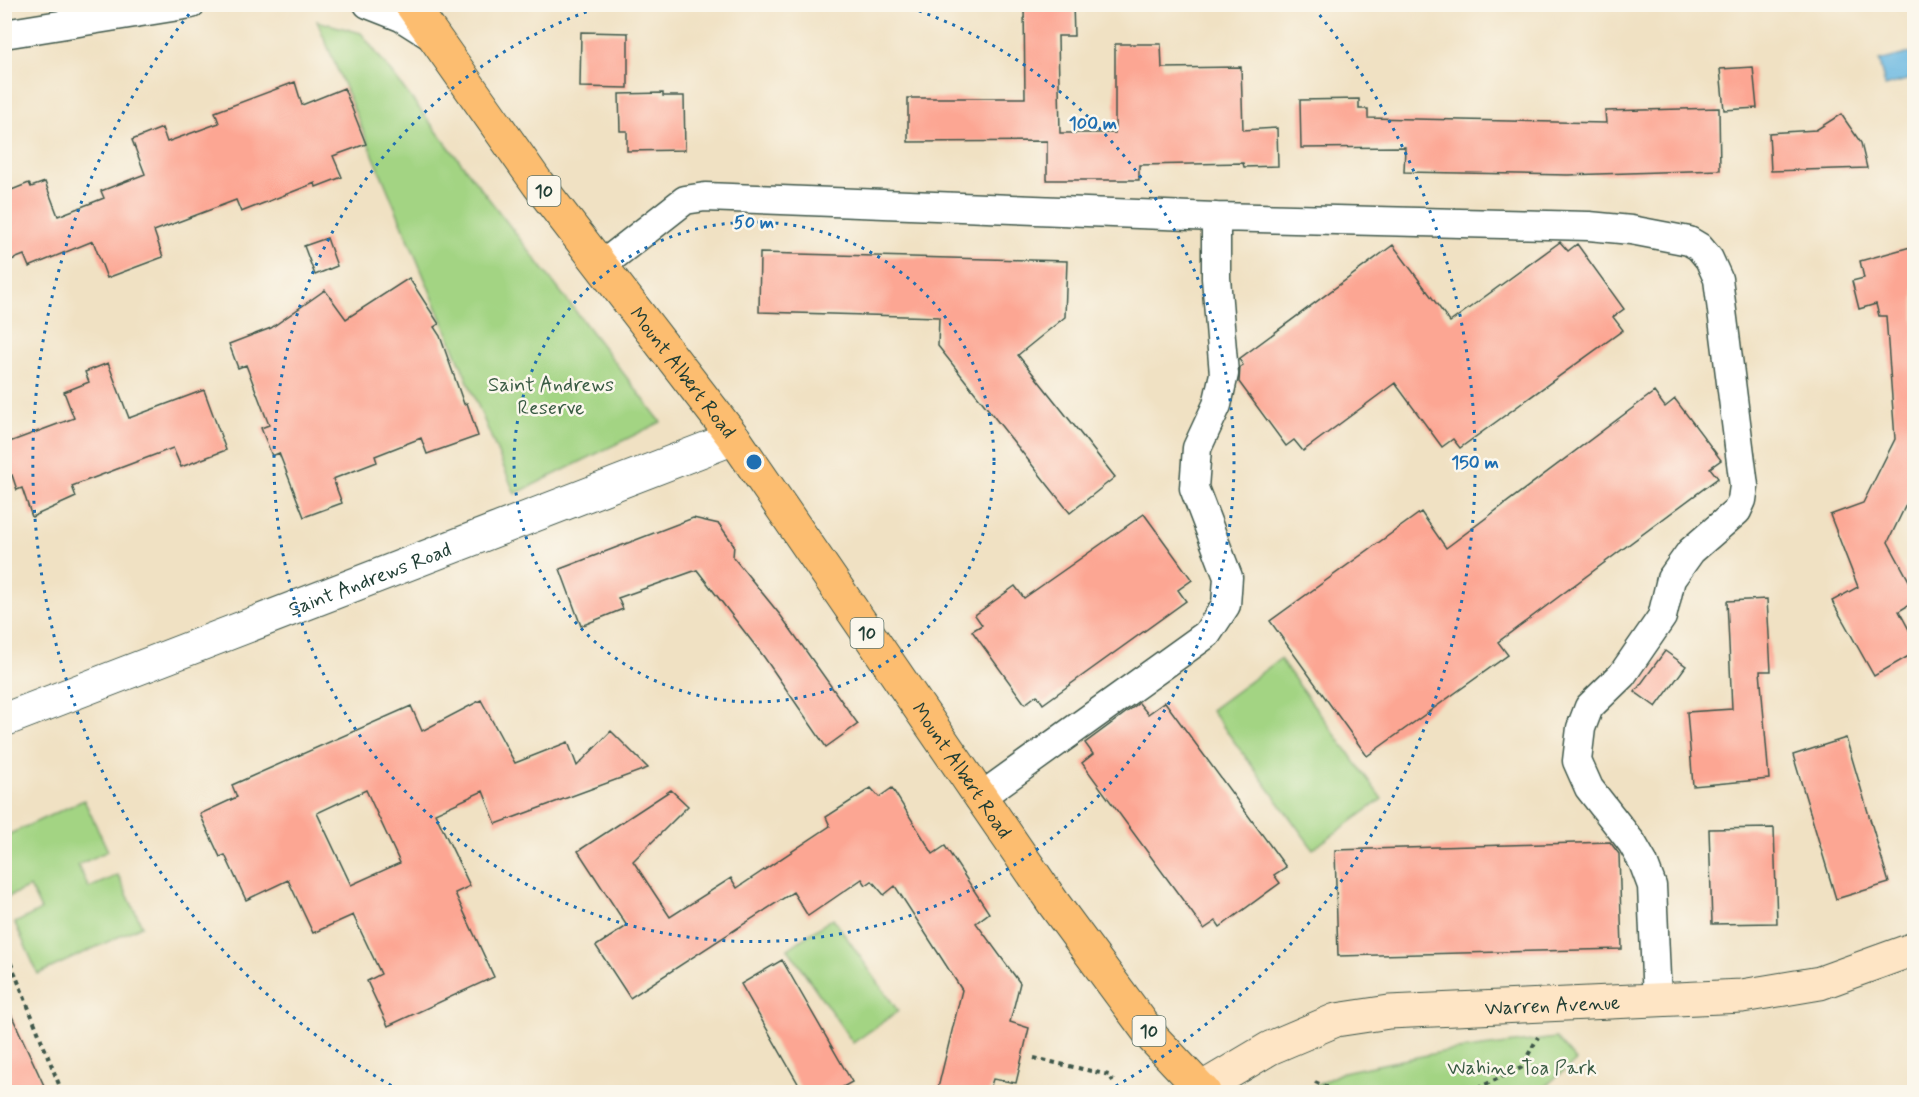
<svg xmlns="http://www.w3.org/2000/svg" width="1919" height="1097" font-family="Mynerve,sans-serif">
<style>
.green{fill:#a3d483;stroke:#61885c;stroke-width:1.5}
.water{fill:#67b7e1;stroke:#437a8a;stroke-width:1.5}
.building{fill:#fca693;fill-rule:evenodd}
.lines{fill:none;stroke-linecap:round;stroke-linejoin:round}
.minor-casing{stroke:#3e5649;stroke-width:31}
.tertiary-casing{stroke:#3e5649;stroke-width:35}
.secondary-casing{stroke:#3e5649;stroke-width:35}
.primary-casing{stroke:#3e5649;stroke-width:35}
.path{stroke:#3e5649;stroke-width:4;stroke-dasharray:4.5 4.5;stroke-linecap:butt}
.minor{stroke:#fff;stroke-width:28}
.tertiary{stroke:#fff;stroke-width:33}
.secondary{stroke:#fee5c5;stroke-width:33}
.primary{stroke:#fcbd6f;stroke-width:33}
.ring{fill:none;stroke:#1f6fb2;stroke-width:3;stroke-dasharray:3 6}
.labels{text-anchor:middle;stroke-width:5;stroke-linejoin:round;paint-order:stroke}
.shield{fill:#fbf7ec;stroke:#61756b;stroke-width:1.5}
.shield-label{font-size:18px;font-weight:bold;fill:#1f3d34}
.street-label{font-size:20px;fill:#1f3d34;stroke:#fbf7ec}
.park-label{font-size:20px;fill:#395b44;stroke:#fbf7ec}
.centre{fill:#1f6fb2;stroke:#fbf7ec;stroke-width:3}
.ring-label{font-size:18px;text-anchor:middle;font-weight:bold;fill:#1f6fb2;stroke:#fbf7ec;stroke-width:5;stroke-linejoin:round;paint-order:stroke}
</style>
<rect width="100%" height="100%" fill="#fbf7ec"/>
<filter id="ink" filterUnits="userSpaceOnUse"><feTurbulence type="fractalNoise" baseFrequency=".0167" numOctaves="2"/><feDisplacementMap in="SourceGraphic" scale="12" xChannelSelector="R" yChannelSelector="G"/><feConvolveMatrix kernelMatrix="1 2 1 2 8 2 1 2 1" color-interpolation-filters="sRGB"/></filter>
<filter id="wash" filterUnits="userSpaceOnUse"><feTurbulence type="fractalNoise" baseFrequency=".008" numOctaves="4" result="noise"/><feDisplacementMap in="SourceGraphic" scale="24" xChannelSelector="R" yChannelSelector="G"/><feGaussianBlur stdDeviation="1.35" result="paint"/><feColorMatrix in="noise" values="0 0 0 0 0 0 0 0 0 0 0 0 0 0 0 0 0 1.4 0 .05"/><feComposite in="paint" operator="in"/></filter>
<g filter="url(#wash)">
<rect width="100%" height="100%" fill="#f0e1c3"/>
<path class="green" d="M317,21L361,33L661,422L515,494Z
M1280,659L1382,799L1313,849L1211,710Z
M84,800L108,851L78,865L89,888L118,875L142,926L38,974L15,923L41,910L30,887L5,898V836Z
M833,918L898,1011L853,1043L788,949Z
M1556,1038L1576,1061L1538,1092H1303L1343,1072L1442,1052Z"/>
<path class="water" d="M1914,52V78L1885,86L1879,61Z"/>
<g id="blocks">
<path class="building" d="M1024,4H1073L1074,36H1058L1060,133H1115V44H1161L1162,68L1241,67L1243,130L1277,128L1278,166L1244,167L1243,163L1139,165V180H1047V141L908,142V98H1025Z
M581,32L628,33V88L580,87Z
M1753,67L1757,108L1724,110L1720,69Z
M295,82L302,105L344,88L366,144L333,156L342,177L316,187L315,183L241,212L236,200L154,231L163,257L107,278L93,241L29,267L24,255L4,263V193L29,183L31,187L45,182L58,216L104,198L101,191L145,174L132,140L162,128L167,142L219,123L215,112Z
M663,93V96H684L685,150L627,151V131H620L619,94Z
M1359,99V109H1368V118L1606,123L1605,111L1719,108L1720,170L1568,175L1404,172L1405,147L1301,148L1300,100Z
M1841,114L1861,143L1867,168L1771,171L1769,133L1816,130Z
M327,238L337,266L315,275L304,246Z
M1560,242L1568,251L1577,244L1624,309L1613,317L1623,330L1460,448L1453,439L1442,447L1395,383L1303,451L1294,440L1286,446L1239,382L1240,367L1243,365L1239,359L1393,245L1450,322Z
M1914,246V488L1888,542L1914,590V602L1899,611L1914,639V653L1874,676L1832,601L1858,587L1830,515L1863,503L1895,439L1886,316H1879L1876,304L1859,309L1852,281L1864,278L1860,261Z
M760,253L1067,261L1065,317L1018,355L1115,477L1070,513L938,346L939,317L759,312Z
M409,278L439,324L434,327L440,336L464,404L467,403L478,436L427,454L421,438L375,456L377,462L333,479L342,503L304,517L279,453L272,456L261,428L269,425L246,365L238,368L229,344L271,328L325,290L346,319Z
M108,363L129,418L204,390L226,450L181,467L173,448L72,486L76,497L32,517L22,488L17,490L12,475L4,478V444L74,418L64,392L89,382L85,372Z
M1654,392L1665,407L1675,399L1721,460L1710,468L1718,478L1498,642L1508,655L1367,756L1270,621L1421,512L1446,548Z
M1144,514L1192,580L1178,590L1186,601L1043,704L1037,695L1025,704L972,631L982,625L975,615L1015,586L1024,598Z
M693,518L719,524L734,545L733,557L781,616L858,724L826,747L764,657L697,570L618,598L623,609L581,626L560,569Z
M1767,599L1771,671H1760L1769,779L1693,786L1687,712L1732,709L1727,601Z
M1665,651L1686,666L1656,707L1635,692Z
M481,700L515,763L568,742L577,766L611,731L648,768L496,824L483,791L435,813L470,886L455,893L494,977L388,1026L367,981L381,974L353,915L313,933L288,880L246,900L225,855L220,857L200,814L237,797L232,785L411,706L422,731ZM366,790L400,863L351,885L317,813Z
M1165,702L1286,867L1274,875L1280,883L1220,927L1216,921L1204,929L1082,763L1093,754L1085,743L1139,703L1148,714Z
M1846,738L1889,883L1836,899L1793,755Z
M871,788L879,797L892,788L933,854L945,846L989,913L976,923L1020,983L1010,1022L1029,1028L1016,1083L993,1079L989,1092H937L962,990L895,886L884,895L872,881L866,885L862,879L808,916L793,892L630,998L596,946L627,926L578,851L671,790L688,806L633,861L670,917L731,878L737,888L830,826L826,817Z
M1774,828L1777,923L1712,924L1709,829Z
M1610,842L1619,854L1622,949L1338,956L1335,850Z
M782,960L852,1082L834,1092H803L741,984Z
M4,999L47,1092H4Z"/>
</g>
</g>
<g filter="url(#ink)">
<use href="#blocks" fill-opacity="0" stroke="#3e5649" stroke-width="1.5"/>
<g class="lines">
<defs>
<path id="minor" d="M368,4L401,17L431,36
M4,34L191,4
M601,266L685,200L705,197L1216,217
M979,798L1207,634L1226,605L1228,577L1194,488L1197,448L1217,405L1224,374L1216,278V217L1589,226L1631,230L1689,241L1699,247L1709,259L1718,279L1744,486L1742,500L1737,511L1691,551L1671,579L1662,617L1622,675L1589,707L1581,728L1577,761L1589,788L1632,843L1643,862L1652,886L1657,1000"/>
<g id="tertiary">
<path id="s1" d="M4,720L734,438"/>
</g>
<g id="secondary">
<path id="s2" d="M1196,1092L1270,1048L1336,1020L1389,1012L1742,996L1820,983L1914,949"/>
</g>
<g id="primary">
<path id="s3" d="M411,4L538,184L734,438L1054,904L1153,1038L1204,1092"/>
</g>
</defs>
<use href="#minor" class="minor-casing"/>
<use href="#tertiary" class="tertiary-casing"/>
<use href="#secondary" class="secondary-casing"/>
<use href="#primary" class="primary-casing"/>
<path class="path" d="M4,946L62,1092
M1034,1058L1109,1075L1113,1081
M1315,1082L1339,1092
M1469,1092L1521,1068L1538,1037"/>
<use href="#minor" class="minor"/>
<use href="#tertiary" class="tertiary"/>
<use href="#secondary" class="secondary"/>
<use href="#primary" class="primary"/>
</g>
</g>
<g class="ring">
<circle cx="754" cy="462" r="240"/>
<path d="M902 5A480 480 0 1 1 606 5"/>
<path d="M399 1090A721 721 0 0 1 194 8M1314 8A721 721 0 0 1 1109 1090"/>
</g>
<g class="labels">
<g class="shield">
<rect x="527.5" y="176" width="33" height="30" rx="4.5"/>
<rect x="850.5" y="618" width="33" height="30" rx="4.5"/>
<rect x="1132.5" y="1016" width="33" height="30" rx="4.5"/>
</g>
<g class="shield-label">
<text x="544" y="197">10</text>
<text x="867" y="639">10</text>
<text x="1149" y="1037">10</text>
</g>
<g class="street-label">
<text dy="7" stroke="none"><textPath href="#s3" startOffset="458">Mount Albert Road</textPath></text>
<text dy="7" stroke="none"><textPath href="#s1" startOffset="392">Saint Andrews Road</textPath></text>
<text dy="7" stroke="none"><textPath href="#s3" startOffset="944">Mount Albert Road</textPath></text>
<text dy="7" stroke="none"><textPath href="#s2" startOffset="375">Warren Avenue</textPath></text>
</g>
<g class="park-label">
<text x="551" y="391">Saint Andrews<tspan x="551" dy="23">Reserve</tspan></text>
<text x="1522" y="1074">Wahine Toa Park</text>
</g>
</g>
<circle cx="754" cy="462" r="9" class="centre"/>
<g class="ring-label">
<text x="1093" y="129">100 m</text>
<text x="754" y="228">50 m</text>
<text x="1475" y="468">150 m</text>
</g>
<rect width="1919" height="1097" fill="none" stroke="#fbf7ec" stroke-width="24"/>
</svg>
